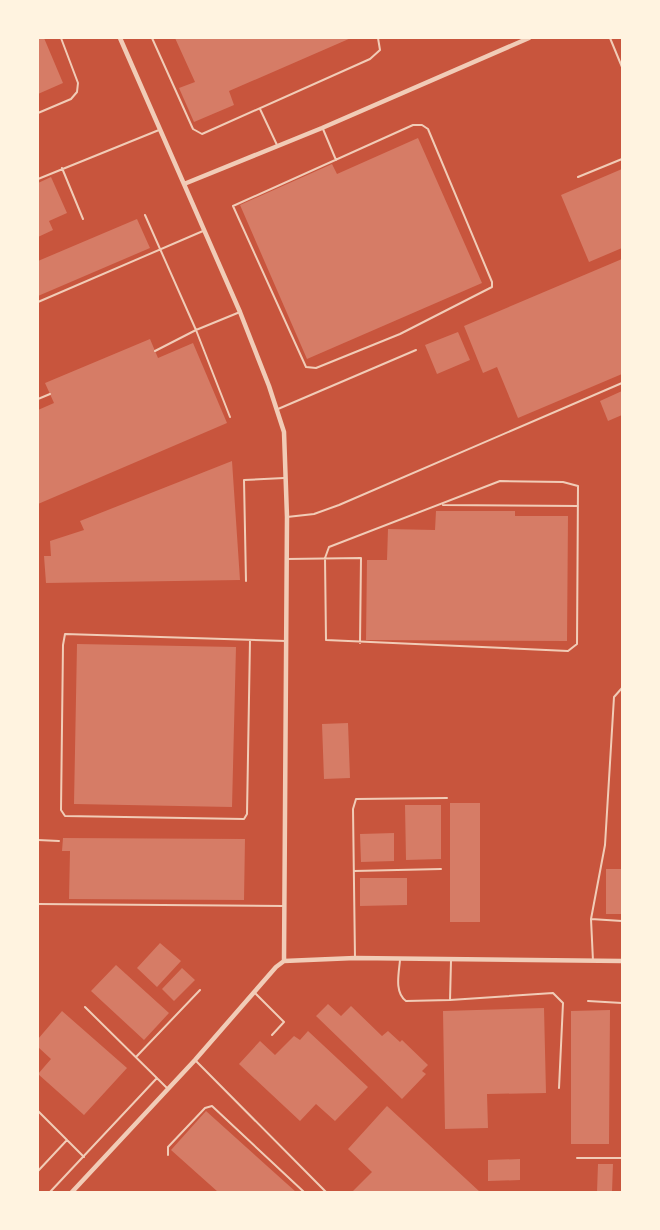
<svg xmlns="http://www.w3.org/2000/svg" width="660" height="1230" viewBox="0 0 660 1230" font-family="Overpass,sans-serif">
<style>
.building{fill:#d67c66}
.lines{fill:none;stroke-linecap:round;stroke-linejoin:round}
.service{stroke:#f1ccb7;stroke-width:2}
.minor{stroke:#f1ccb7;stroke-width:4.5}
</style>
<rect width="100%" height="100%" fill="#c8553d"/>
<path class="building" d="M38,38H44L63,83L38,94Z
M175,38H351L229,91L234,105L194,122L179,88L195,82Z
M418,138L482,283L307,359L240,205L332,164L337,174Z
M622,169V248L589,262L561,195Z
M51,177L67,213L49,221L53,230L38,237V183Z
M137,219L150,248L38,296V261Z
M622,259V374L518,418L497,367L483,373L464,326Z
M458,332L470,360L437,374L425,345Z
M150,339L158,358L193,343L227,423L38,504V410L54,403L45,383Z
M622,391V415L608,421L600,401Z
M232,461L240,580L46,583L44,556H51L50,541L84,530L80,521Z
M436,511H515V516H568L567,641L366,640L367,560H387L388,529L435,530Z
M77,644L236,647L232,807L74,804Z
M348,723L350,778L324,779L322,724Z
M450,803H480V922H450Z
M405,805H441V859L406,860Z
M394,833V861L361,862L360,834Z
M63,838L245,839L244,900L69,899L70,851H62Z
M606,869H622V914H606Z
M360,878H407V905L360,906Z
M160,943L181,961L157,987L137,968Z
M116,965L169,1013L144,1040L91,991Z
M182,968L195,980L174,1001L162,989Z
M328,1004L341,1016L351,1006L382,1036L388,1031L400,1042L402,1040L428,1065L422,1071L426,1074L402,1099L316,1016Z
M544,1008L546,1093L487,1094L488,1128L445,1129L443,1011Z
M610,1010L609,1144H571V1011Z
M62,1011L127,1068L84,1115L38,1074L51,1059L38,1047V1039Z
M308,1031L368,1087L335,1121L316,1104L300,1121L239,1064L260,1041L275,1055L294,1036L300,1040Z
M387,1106L480,1192H352L372,1172L348,1149Z
M206,1111L296,1192H218L171,1150Z
M520,1159V1180L488,1181V1160Z
M598,1164H613L612,1192H597Z"/>
<g class="lines">
<path class="service" d="M152,38L193,129L202,134L370,59L380,50L378,38
M610,38L622,67
M260,109L277,145
M38,113L71,99L77,92L78,83L61,38
M413,125H422L428,129L492,282V287L400,334L316,368L306,367L233,206Z
M323,129L336,160
M62,168L83,219
M578,177L622,159
M38,179L159,130
M145,215L196,330L230,417
M38,302L203,231
M155,351L196,330L240,312
M38,399L50,394
M278,409L416,350
M500,481L563,482L578,486L577,644L568,651L326,640L325,558L329,547Z
M443,505L578,506
M287,517L314,514L339,505L622,383
M287,559L361,558L360,643
M246,581L244,480L284,478
M250,640L247,814L244,819L65,816L61,810L63,645L65,634L286,641
M38,840L59,841
M354,871L441,869
M38,904L283,906
M591,919L605,845L614,697L622,688
M355,958L353,809L356,799L447,798
M400,960C399,973 394,992 406,1001L450,1000
M451,961L450,1000L553,993L563,1003L559,1088
M593,961L591,919L622,921
M254,992L284,1022L272,1035
M588,1001L622,1003
M85,1007L168,1089
M136,1057L200,990
M195,1060L326,1192
M38,1111L84,1157
M168,1155V1147L205,1108L212,1106L304,1192
M577,1158H622
M38,1171L67,1140
M50,1192L157,1078"/>
<path class="minor" d="M120,38L240,312L269,386L284,432L287,517L284,961
M184,184L322,128L529,38
M72,1192L195,1060L276,967L284,961L355,958L622,961"/>
</g>
<rect width="660" height="1230" fill="none" stroke="#fff3e0" stroke-width="78"/>
</svg>
